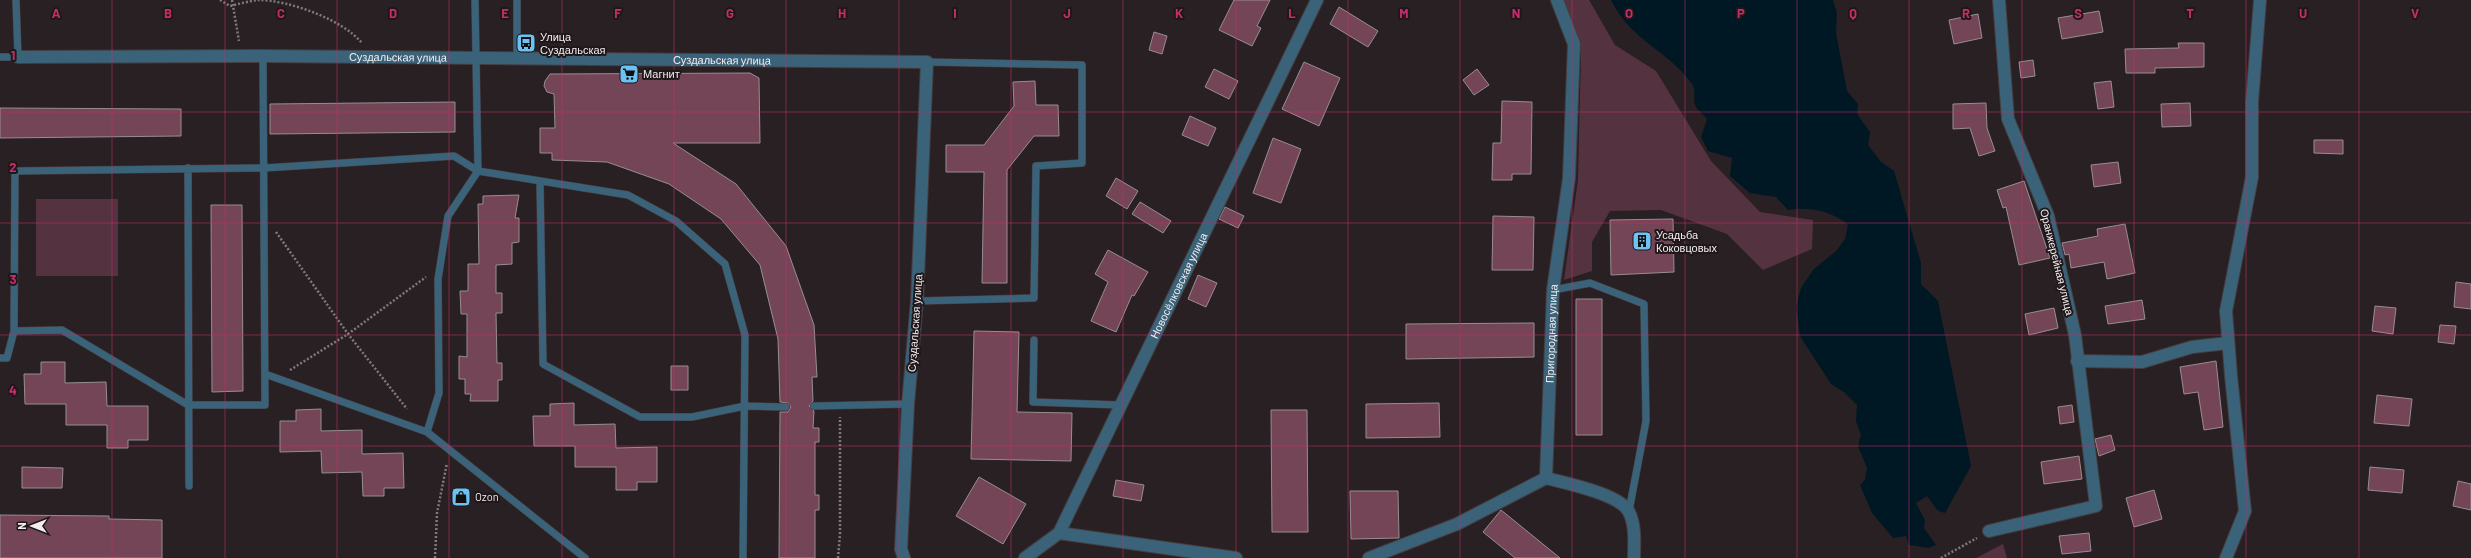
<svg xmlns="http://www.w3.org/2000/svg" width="2471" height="558" viewBox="0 0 2471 558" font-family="Barlow,sans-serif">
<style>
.green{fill:#55323f}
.water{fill:#001724}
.building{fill:#744556;stroke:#998d91}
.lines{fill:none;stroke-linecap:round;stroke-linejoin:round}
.lane-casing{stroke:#453d40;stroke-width:8}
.street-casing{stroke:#453d40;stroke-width:14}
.path{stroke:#817a7c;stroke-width:2.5;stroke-dasharray:2 2;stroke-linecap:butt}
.lane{stroke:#3a6279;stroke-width:7}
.street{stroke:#3a6279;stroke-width:12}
.grid{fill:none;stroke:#c72d6a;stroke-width:1;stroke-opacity:0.55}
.labels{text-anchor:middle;stroke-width:4;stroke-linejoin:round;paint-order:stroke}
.poi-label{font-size:11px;fill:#f3edef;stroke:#1f1719;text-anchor:start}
.street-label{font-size:11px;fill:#f3edef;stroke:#1f1719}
.grid-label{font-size:13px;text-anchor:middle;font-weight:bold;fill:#c72d6a;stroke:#1f1719;stroke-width:4;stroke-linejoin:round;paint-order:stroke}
</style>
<rect width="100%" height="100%" fill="#292023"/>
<path class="green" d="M1561,0H1589L1615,45L1656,71L1711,161L1760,212L1813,220L1812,249L1763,270L1727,234L1661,210L1610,211L1592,242V271L1564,280L1578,180L1581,54Z
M36,199H118V276H36Z
M2003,544L2007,558H1976Z"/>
<path class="water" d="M1611,0H1833L1837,13L1836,33L1847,91L1858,104L1857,114L1870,132L1868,145L1881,162L1894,171L1921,263V284L1938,301L1971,466L1945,513L1938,511L1927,496L1916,503L1925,520L1924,528L1936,545L1929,548L1909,545L1906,536L1893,538L1872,513L1860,485L1865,480L1867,468L1858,446L1861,435L1856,421L1857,405L1844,392L1831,384L1800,336L1796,306L1801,288L1813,270L1837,250L1845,239L1848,225C1834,211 1806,206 1788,210L1776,197L1750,193L1730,176L1732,158L1708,151L1701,137L1707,119C1704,115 1697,110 1695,105C1693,98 1696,89 1692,84C1668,50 1631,41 1611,0Z"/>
<path class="building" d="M1234,0H1270L1257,26L1261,28L1252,46L1219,30Z
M1339,7L1378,31L1368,47L1330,24Z
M2099,11L2103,32L2062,39L2058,18Z
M1978,14L1982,38L1954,44L1949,20Z
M1154,32L1167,36L1162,54L1149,50Z
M2178,43H2204V67L2155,68V73H2126L2125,49L2179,48Z
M2033,60L2035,76L2021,78L2019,62Z
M1304,62L1340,78L1319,126L1282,109Z
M1214,69L1238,81L1229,99L1205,87Z
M1477,69L1489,85L1474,95L1463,80Z
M750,73L759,78L760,143H673L736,184L786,246L814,325L817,377H812L813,401L809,406L814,411L813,428H819V442H815V495H819V510H815V558H779L780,412H788L791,407L788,403L780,402L778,339L760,265L721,219L669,184L607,162L552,160V153H540V128H555L554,94L547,92L544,86L545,81L550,74Z
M1035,81L1036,105H1058L1059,136H1034L1007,170V283H982L984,172H946V145H984L1014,106L1013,82Z
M2111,81L2114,107L2098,109L2094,83Z
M1502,101L1532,102L1531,174H1512V180H1492L1493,143H1501Z
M455,102V132L270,134V104Z
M1986,103L1987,128L1995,151L1979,156L1970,128L1953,129V104Z
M2190,103L2191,126L2162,127L2161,104Z
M0,108L181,109V136L0,138Z
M1190,116L1216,128L1208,146L1182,135Z
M1273,138L1301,149L1281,203L1253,193Z
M2314,140H2343V154L2314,153Z
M2118,162L2121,183L2094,187L2091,165Z
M1116,178L1138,191L1127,209L1106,196Z
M2024,181L2050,258L2019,265L2006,207L2003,208L1997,190Z
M519,195L515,218H519V242L512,243V264L496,265V293H502V313H496L497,363H502V380H498V401H470L471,394H465V379H459V356L467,357V314H461L460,291H468V264H479L478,204H483V196Z
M1140,202L1171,221L1163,233L1132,214Z
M211,205H242L243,391L212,392Z
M1225,207L1244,216L1238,228L1219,219Z
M1493,216L1534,217L1533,270H1492Z
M1673,219L1674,272L1611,275L1610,220Z
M2125,224L2135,273L2107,279L2104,262L2071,268L2069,254L2065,255L2062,243L2098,236L2097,229Z
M1108,250L1148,272L1134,296L1132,295L1116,332L1091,321L1108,282L1095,274Z
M1198,275L1217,283L1206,307L1188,299Z
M2456,282L2471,284V309L2454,307Z
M1576,299H1602V435H1576Z
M2142,300L2145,319L2108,324L2105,306Z
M2375,306L2396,308L2393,334L2372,331Z
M2054,308L2058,328L2029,335L2025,314Z
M1534,323V357L1406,359V324Z
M2440,325L2456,326L2454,344L2438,342Z
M974,331L1019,332L1017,412L1072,413L1071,461L971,459Z
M2216,361L2223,427L2204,430L2198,392L2184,394L2180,367Z
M41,362H65V383L106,382L107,406H148V440H128V448H107V425H66V404H25L24,374H41Z
M671,366H688V390H671Z
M2377,395L2412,399L2409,426L2374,423Z
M574,403V425L615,424L616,448L657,447V482H637V490H616V467H575V446H534L533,416H550V404Z
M1439,403L1440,437L1366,438V404Z
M2072,405L2074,422L2060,424L2058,407Z
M321,409V431L362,430V454L403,453L404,488H384V496H363L362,472L322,473L321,451L280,452V421H296V410Z
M1271,410H1307L1308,532H1272Z
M2111,435L2115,450L2099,456L2095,439Z
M2079,456L2082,479L2044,484L2041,462Z
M22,467L63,468L62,488H22Z
M2370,467L2404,470L2402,493L2368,490Z
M979,477L1026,504L1003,544L956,516Z
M1116,480L1144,485L1141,501L1113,496Z
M2458,481L2471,484V510L2453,506Z
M2154,490L2162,519L2134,527L2126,498Z
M1350,491H1398L1399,538L1351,539Z
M1501,510L1560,558H1515L1483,532Z
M0,515L109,516V519L162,520V558H0Z
M2089,533L2091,551L2062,554L2059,536Z"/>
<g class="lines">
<defs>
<path id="lane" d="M517,0V57
M0,57H18L16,0
M188,168L189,486
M540,182L543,364L640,417H692L745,406L786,407
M1553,290L1590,283L1644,304L1646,421L1629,511
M917,301L1034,298L1036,166L1082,163V65L927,62
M14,331L62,330L188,405H265L263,56
M1034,340L1033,402L1120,405
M0,358H7L14,331L15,171L264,168L454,156L478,171L628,195L676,221L725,264L745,335L743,558
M265,374L427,432L585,558
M814,406L908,404
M427,432L439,393L438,279L448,216L478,171L475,0"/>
<g id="street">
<path id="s1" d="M18,57L263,56L927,62L917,301L908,404L901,549L904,558"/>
<path d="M2077,361L2142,362L2192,347L2228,343"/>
<path d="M1546,478C1565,483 1620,494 1629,512C1636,526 1634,544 1634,558"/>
<path d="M1989,531L2096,506L2075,335L2048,216L2008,119L1999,0"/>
<path d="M1059,533L1236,558"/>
<path id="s2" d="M1025,558L1059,533L1317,0"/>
<path id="s3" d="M1369,558L1457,524L1546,478L1553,290L1569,178L1574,44L1557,0"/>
<path d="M2226,558L2245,511L2231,376L2226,311L2252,177V102L2260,0"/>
</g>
</defs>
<use href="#lane" class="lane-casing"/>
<use href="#street" class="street-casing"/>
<path class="path" d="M220,0L230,6C239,4 249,1 258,0C288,0 342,19 362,43
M232,0L239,41
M276,232L348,334L407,409
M290,370L348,334L426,277
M435,558L437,513L447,463
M838,558L840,534V417
M1941,558L1977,538"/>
<use href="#lane" class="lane"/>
<use href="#street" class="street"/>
</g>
<path class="grid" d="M112,0V558M225,0V558M337,0V558M449,0V558M562,0V558M674,0V558M786,0V558M899,0V558M1011,0V558M1123,0V558M1236,0V558M1348,0V558M1460,0V558M1572,0V558M1685,0V558M1797,0V558M1909,0V558M2022,0V558M2134,0V558M2246,0V558M2359,0V558M0,112H2471M0,223H2471M0,335H2471M0,446H2471"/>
<defs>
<symbol id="bus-square" viewBox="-11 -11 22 22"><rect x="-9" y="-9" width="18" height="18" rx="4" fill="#6cc2f3" stroke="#1f1719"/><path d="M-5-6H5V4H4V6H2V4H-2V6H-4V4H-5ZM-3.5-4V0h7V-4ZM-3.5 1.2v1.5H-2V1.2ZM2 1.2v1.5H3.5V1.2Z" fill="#111"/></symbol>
<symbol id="supermarket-square" viewBox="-11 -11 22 22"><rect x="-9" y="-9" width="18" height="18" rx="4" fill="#6cc2f3" stroke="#1f1719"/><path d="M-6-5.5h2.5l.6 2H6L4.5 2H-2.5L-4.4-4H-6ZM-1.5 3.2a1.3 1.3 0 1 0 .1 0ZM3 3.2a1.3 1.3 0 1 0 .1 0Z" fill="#111"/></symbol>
<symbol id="building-square" viewBox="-11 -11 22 22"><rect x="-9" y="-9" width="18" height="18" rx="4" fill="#6cc2f3" stroke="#1f1719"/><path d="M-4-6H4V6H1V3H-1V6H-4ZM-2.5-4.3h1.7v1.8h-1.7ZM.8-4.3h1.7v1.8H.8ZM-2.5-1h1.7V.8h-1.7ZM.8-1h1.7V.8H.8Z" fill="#111"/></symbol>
<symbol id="shop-square" viewBox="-11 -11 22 22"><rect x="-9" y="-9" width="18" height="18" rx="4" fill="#6cc2f3" stroke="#1f1719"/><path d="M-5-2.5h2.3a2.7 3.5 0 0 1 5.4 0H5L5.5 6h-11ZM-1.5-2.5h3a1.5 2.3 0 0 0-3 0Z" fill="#111"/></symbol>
</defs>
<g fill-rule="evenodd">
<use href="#bus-square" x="515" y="32" width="22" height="22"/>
<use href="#supermarket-square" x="618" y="63" width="22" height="22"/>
<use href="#building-square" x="1631" y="230" width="22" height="22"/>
<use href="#shop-square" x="450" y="486" width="22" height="22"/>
</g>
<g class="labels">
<g class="poi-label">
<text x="540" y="41">Улица<tspan x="540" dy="13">Суздальская</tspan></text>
<text x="643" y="78">Магнит</text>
<text x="1656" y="239">Усадьба<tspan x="1656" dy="13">Коковцовых</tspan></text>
<text x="475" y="501">Ozon</text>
</g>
<g class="street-label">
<text dy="4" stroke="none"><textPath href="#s1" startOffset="380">Суздальская улица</textPath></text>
<text dy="4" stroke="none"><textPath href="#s1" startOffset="704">Суздальская улица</textPath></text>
<text transform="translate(2057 262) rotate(76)" y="4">Оранжерейная улица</text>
<text dy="4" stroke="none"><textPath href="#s2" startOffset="317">Новосёлковская улица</textPath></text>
<text transform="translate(915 323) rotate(-86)" y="4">Суздальская улица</text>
<text dy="4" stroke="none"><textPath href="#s3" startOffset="339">Пригородная улица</textPath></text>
</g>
</g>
<g class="grid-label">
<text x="56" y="18">A</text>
<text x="168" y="18">B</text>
<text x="281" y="18">C</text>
<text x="393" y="18">D</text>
<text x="505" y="18">E</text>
<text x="618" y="18">F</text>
<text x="730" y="18">G</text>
<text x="842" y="18">H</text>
<text x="955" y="18">I</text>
<text x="1067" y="18">J</text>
<text x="1179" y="18">K</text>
<text x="1292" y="18">L</text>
<text x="1404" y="18">M</text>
<text x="1516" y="18">N</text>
<text x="1629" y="18">O</text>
<text x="1741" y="18">P</text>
<text x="1853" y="18">Q</text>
<text x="1966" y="18">R</text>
<text x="2078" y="18">S</text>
<text x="2190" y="18">T</text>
<text x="2303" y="18">U</text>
<text x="2415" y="18">V</text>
<text x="13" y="60">1</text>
<text x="13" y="172">2</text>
<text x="13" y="284">3</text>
<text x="13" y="395">4</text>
</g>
<g transform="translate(32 526) rotate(270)" stroke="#1f1719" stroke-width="3" paint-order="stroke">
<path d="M0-3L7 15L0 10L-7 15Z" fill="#f3edef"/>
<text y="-6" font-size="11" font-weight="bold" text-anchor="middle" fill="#f3edef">N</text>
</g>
</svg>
